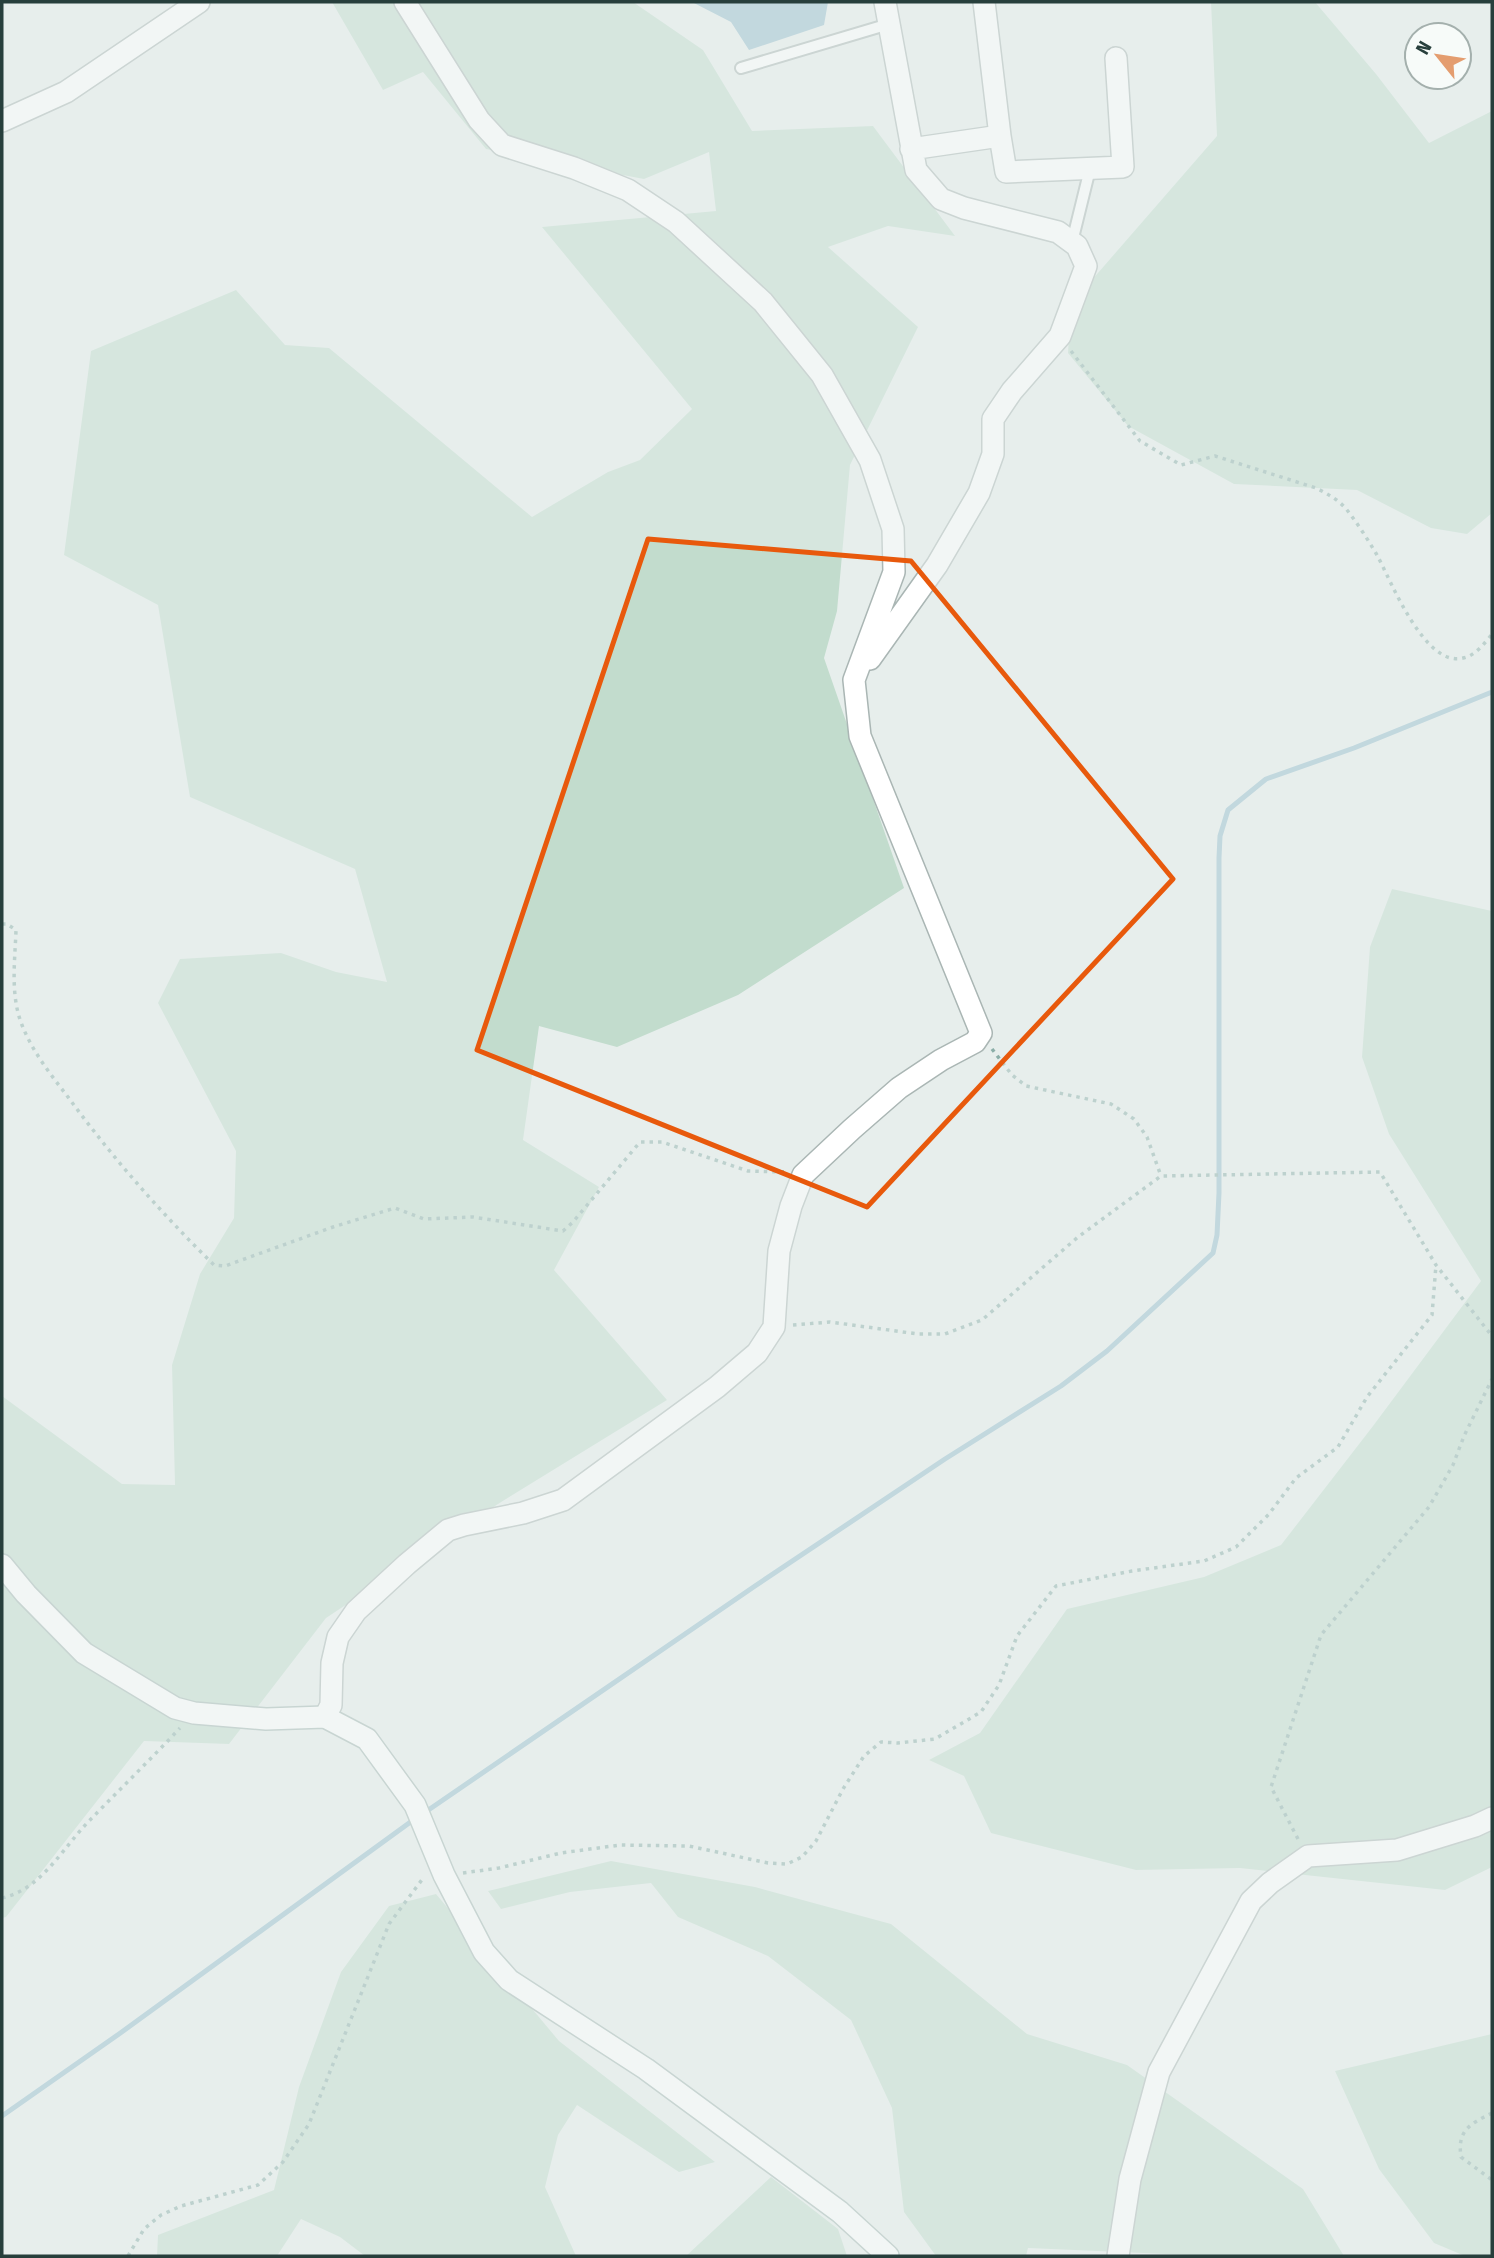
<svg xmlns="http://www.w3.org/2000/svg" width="1494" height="2258" viewBox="0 0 1494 2258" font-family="'Fira Sans Condensed',sans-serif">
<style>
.green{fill:#c2dccd}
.water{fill:#95bccc}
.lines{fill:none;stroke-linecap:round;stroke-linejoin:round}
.stream{stroke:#95bccc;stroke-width:5}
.lane-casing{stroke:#aab6b4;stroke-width:14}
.street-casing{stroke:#aab6b4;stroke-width:24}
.secondary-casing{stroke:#a3b6b2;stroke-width:24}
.path{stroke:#8baea8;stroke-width:3.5;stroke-dasharray:3.5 5;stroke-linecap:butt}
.lane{stroke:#fff;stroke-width:10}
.street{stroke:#fff;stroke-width:21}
.secondary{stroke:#fff;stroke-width:21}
.marked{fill:none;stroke:#e8590c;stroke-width:5;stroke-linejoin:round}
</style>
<rect width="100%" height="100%" fill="#e7eeec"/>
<path class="green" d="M332,2H633L703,50L752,131L873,126L955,236L888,226L828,247L918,327L850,465L837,611L824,658L904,888L738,995L617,1047L539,1026L523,1140L599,1187L554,1270L667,1400L498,1504L326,1618L229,1744L144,1741L6,1917L2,1918V1396L122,1484L175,1485L172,1365L200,1274L234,1218L236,1151L158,1003L180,959L281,953L336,972L387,982L355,869L190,797L158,605L64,555L91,351L236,290L285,345L329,348L532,517L608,472L640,460L692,409L542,227L716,211L709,152L644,179L486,149L423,72L383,90Z
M1211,2H1315L1376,74L1429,143L1492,111V513L1467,534L1431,528L1357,490L1234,484L1128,426L1068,353L1071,304L1217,136Z
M1392,889L1492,911V1867L1445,1890L1240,1868L1136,1870L991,1833L964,1776L929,1760L980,1733L1067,1609L1204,1577L1281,1545L1373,1426L1481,1281L1389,1134L1362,1057L1370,947Z
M611,1861L755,1887L891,1924L1027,2034L1127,2065L1303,2189L1344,2256H1212L1028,2248L1026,2256H936L904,2212L892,2108L851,2020L768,1956L678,1917L651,1883L570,1892L501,1909L488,1891Z
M436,1894L559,2041L715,2162L679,2172L577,2105L558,2135L545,2187L576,2256H365L340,2237L301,2219L277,2256H157L158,2235L274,2190L299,2087L341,1972L389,1906Z
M1492,2034V2256H1465L1434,2243L1379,2169L1335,2071Z
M771,2177L838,2229L847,2256H686Z"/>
<path class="water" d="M692,2H828L824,25L749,50L731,22Z"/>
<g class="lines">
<path class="stream" d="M424,1813L755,1586L945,1459L1061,1386L1107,1351L1213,1253L1217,1235L1219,1193V858L1220,836L1228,810L1266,779L1354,748L1492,692
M2,2116L119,2034L416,1818"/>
<defs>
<path id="lane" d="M741,68L889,24
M1072,242L1090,169"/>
<path id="street" d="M2,121L66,92L199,2
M1000,136L1006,172L1123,167L1116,58
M911,149L1000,136L984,2
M870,659L937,565L979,493L993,454V419L1012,391L1060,336L1086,266L1077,246L1058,232L964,208L941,199L916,170L885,2
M325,1717L331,1705L332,1663L338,1637L356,1611L407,1564L448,1530L464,1525L523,1513L563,1500L717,1387L757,1353L774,1327L779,1251L791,1206L803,1175L852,1129L899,1088L941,1060L975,1042L981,1033L860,736L854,680L894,572L893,529L870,460L822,375L763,302L676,222L628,190L574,168L502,145L479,120L405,2
M1118,2256L1130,2179L1159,2072L1251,1901L1270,1883L1308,1856L1397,1850L1475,1826L1492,1818"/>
<path id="secondary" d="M2,1565L26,1594L84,1653L175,1708L194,1713L266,1719L325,1717L367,1739L415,1805L444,1875L484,1952L509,1980L646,2069L840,2212L888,2256"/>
</defs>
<use href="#lane" class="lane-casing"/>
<use href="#street" class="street-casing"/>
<use href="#secondary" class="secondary-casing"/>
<path class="path" d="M1071,351L1140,441L1181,465L1215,456L1316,488C1328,494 1339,500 1347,510C1358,524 1368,540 1377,555C1391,581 1425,668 1463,658C1475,656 1485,643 1492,634
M2,924H7L16,930C15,961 10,995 22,1025C32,1051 51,1075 68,1097C112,1157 161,1213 214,1265L225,1266L333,1227L395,1208L424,1219L473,1217L563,1231L573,1222L640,1142H662L748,1171L784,1172
M992,1049L1012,1075L1026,1086L1111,1104L1134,1119L1147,1137L1161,1176
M793,1325L830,1322L918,1334H945L982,1320L1078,1237L1161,1176L1380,1172L1436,1265L1492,1336
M1298,1839L1271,1787L1321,1635L1429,1507L1453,1465L1464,1436L1492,1379
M463,1873L499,1868L561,1853L620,1845L689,1846L768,1863L787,1864L802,1857L816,1841L843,1789L864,1756L881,1742L898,1743L935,1739L981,1712L999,1685L1017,1636L1056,1586L1132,1571L1204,1561L1236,1547L1269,1514L1296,1478L1338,1447L1367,1397L1432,1315L1436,1265
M2,1898C43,1889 64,1845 93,1817C122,1787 152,1758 180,1728
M1492,2113C1470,2124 1457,2130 1461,2157L1492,2180
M128,2256L144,2229L161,2215L181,2206L258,2185L283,2162L309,2124L389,1924L424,1877"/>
<use href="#lane" class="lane"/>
<use href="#street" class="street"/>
<use href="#secondary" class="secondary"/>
</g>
<path d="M0 0H1494V2258H0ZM648,539L911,561L1173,879L867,1207L477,1050Z" fill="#e7eeec" fill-opacity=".55" fill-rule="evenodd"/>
<path class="marked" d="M648,539L911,561L1173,879L867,1207L477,1050Z"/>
<rect width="1494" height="2258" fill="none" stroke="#273f3c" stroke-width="7"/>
<g transform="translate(1438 56) rotate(300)"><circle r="33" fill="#f7fbf9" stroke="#a4b0ad" stroke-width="2"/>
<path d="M0-5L12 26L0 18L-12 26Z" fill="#e49d6f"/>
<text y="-10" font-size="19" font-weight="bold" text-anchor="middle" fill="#273f3c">N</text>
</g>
</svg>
